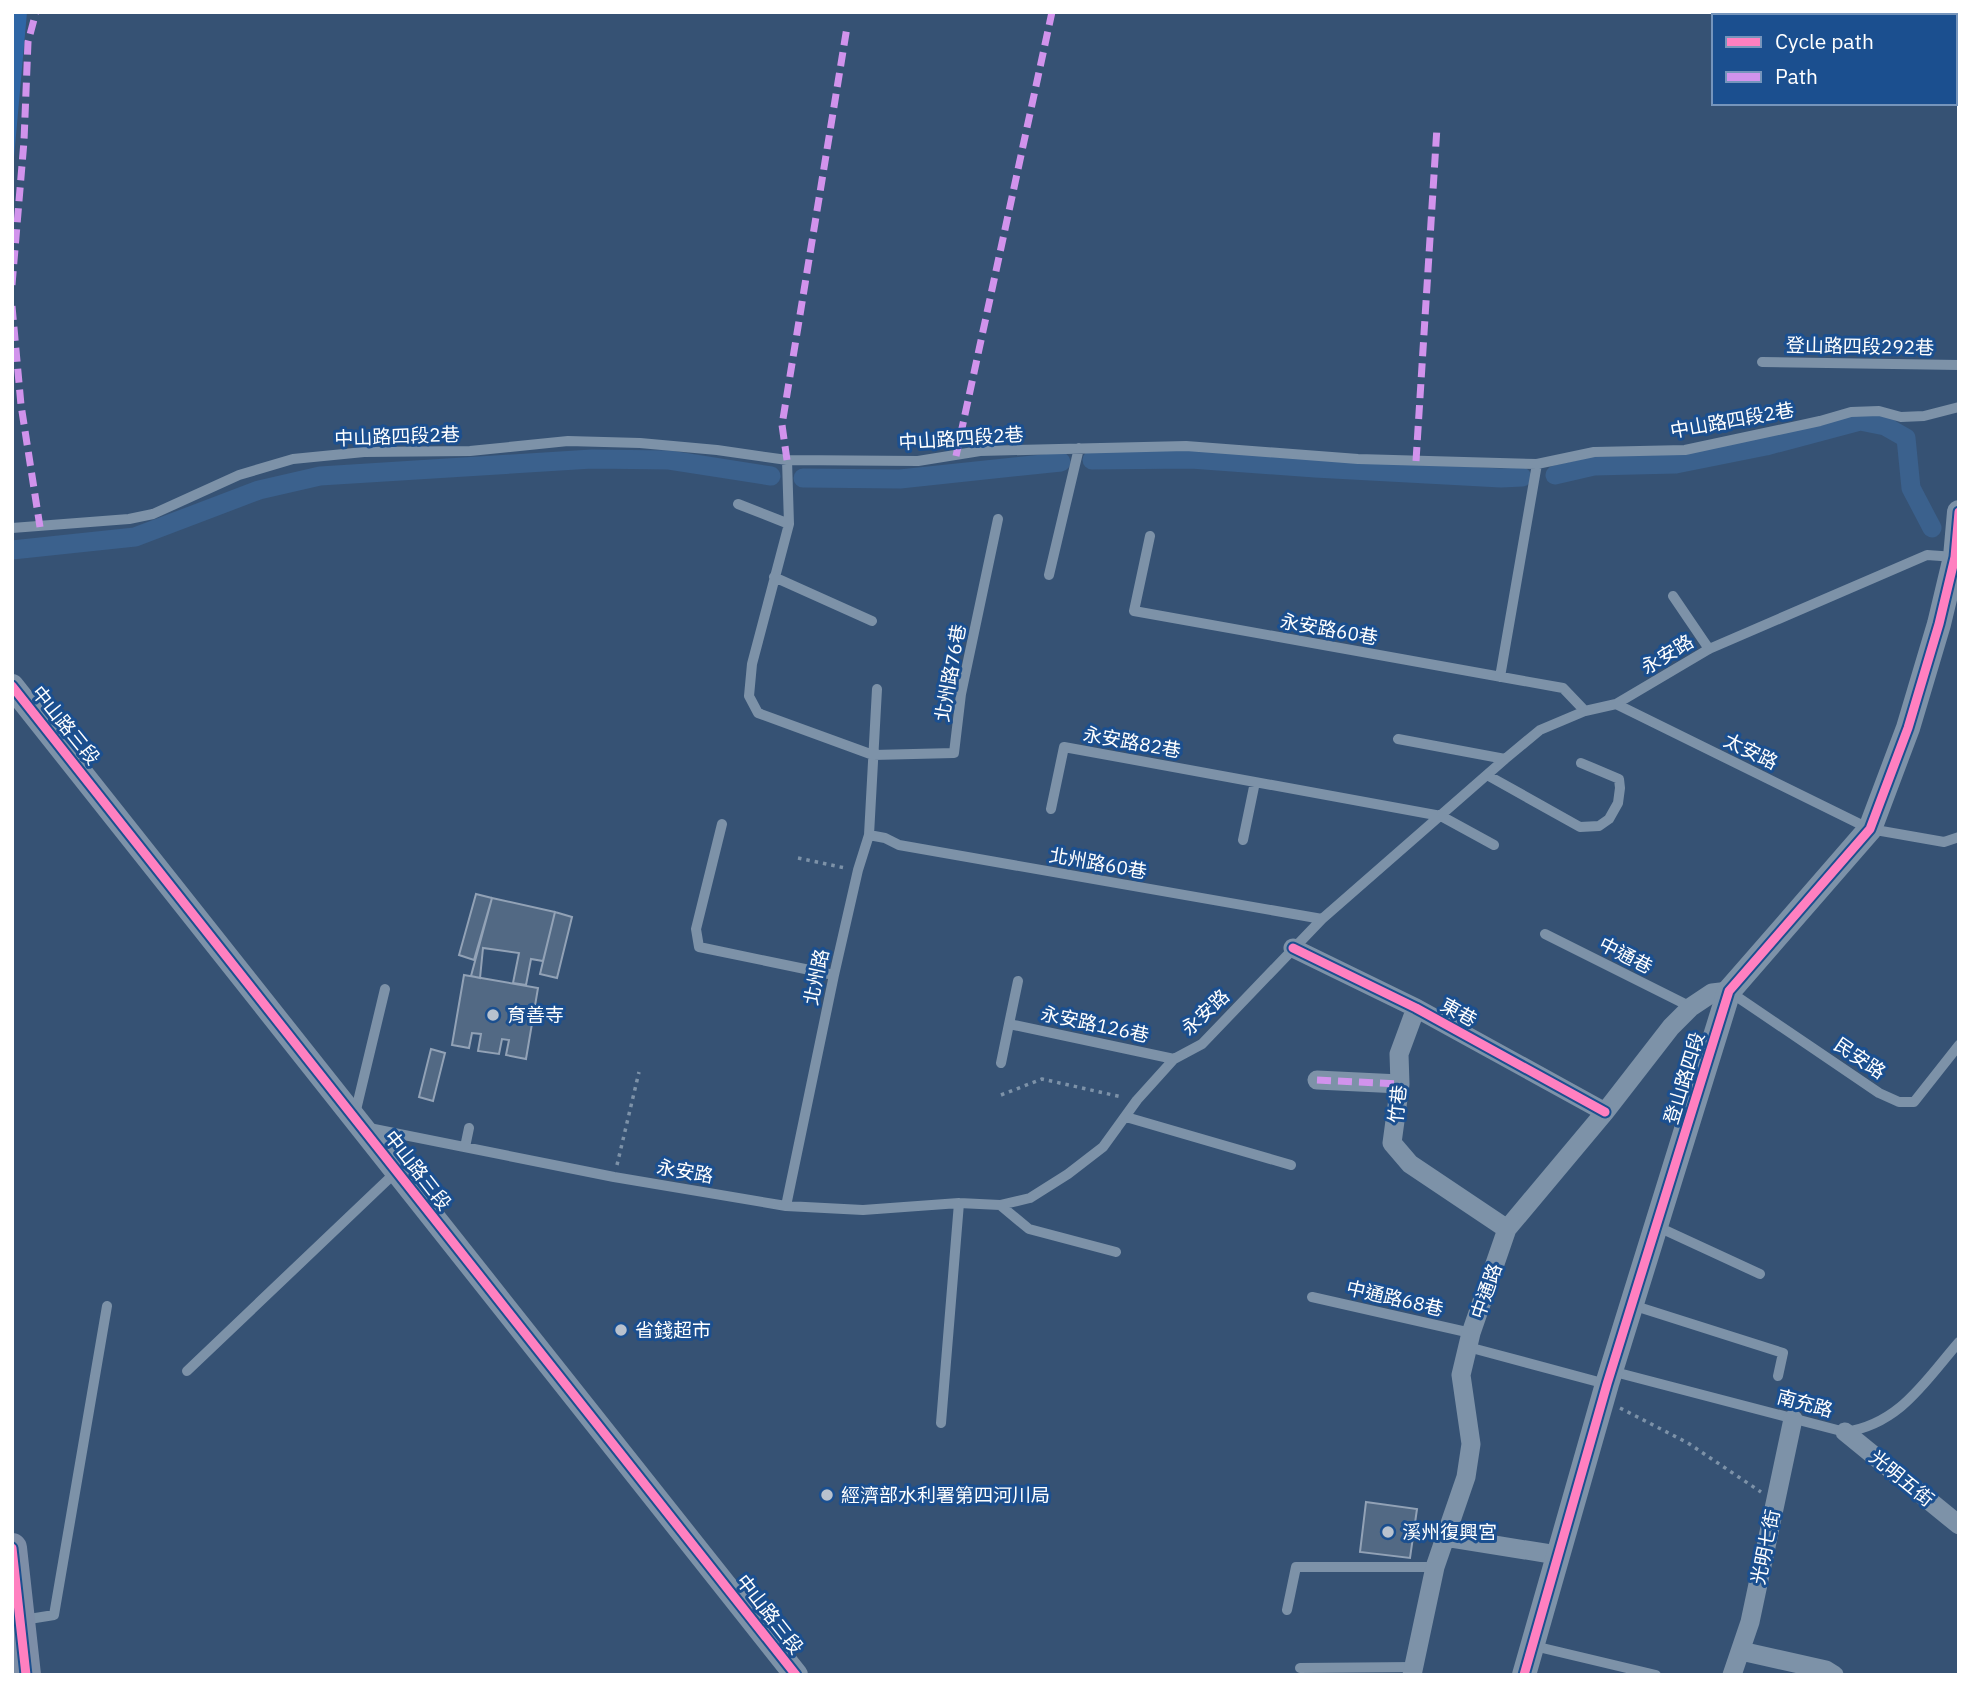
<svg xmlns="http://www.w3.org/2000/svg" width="1971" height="1687" viewBox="0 0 1971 1687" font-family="'IBM Plex Sans','Noto Sans TC',sans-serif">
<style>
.green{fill:#2f66a5}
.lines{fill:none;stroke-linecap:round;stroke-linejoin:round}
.canal{stroke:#3b618d;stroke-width:19}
.building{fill:#526984;stroke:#92a2b6;stroke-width:2}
.path{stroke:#7d92a8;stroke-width:3.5;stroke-dasharray:3.5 5;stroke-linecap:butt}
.service{stroke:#7d92a8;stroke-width:10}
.minor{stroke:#7d92a8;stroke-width:19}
.tertiary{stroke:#7d92a8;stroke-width:24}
.primary{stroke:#7d8ea7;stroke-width:30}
.quiet{stroke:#d193ec;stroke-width:7;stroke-dasharray:14 7;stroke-linecap:butt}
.cycleway-casing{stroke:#1b4f8f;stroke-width:13}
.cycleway{stroke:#ff80c0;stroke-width:9}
.poi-dot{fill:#b9c2ce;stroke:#1b4f8f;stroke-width:2.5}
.labels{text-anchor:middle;stroke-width:6;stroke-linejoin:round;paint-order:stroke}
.street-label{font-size:19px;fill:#fff;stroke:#1b4f8f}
.poi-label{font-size:19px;fill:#fff;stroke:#1b4f8f;text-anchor:start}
</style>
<rect width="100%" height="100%" fill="#365274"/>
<path class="green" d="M12,12H27L12,180Z"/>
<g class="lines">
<path class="canal" d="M1092,460L1191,459L1315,468L1501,478L1522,477
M1555,475L1594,466L1676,464L1766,446L1860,421L1885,426L1906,438L1911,488L1932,528
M803,478L900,479L1061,462
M12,550L135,537L259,490L320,476L592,459L669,460L771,476"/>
</g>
<path class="building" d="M476,894L492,898L474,960L459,955Z
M492,898L555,912L543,961L531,959L526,985L513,983L519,953L483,948L480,978L471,976Z
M555,912L572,917L557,978L540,974Z
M464,975L538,988L526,1059L506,1055L509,1040L502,1039L499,1054L478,1051L481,1034L472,1033L469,1048L452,1045Z
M431,1049L445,1053L433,1101L419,1097Z
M1366,1502L1417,1509L1410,1558L1360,1552Z"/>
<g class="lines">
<path class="path" d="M798,858L845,868
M1001,1095L1042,1079L1122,1097
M617,1165L639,1072
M1620,1408L1688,1443L1761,1492
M1413,1534L1429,1536"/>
<path class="service" d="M1762,362L1959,365
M787,460L789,524L752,664L749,696L758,713L873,755L954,753L961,694L998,519
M738,504L789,524
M12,528L129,519L153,514L239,475L293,459L364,452L470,451L568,441L640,443L717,450L787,460L918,461L980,451L1186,446L1358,459L1537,464L1594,452L1685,450L1820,421L1851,412L1879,411L1901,417L1924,416L1959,407
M1150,536L1134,611L1563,688L1585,711
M1049,575L1079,448
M774,577L872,621
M1673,596L1709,649
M1500,677L1537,464
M1616,704L1870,829L1944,842L1959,837
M1398,739L1505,759
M1487,775L1580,827L1599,826L1609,819L1618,803L1620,788L1619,779L1581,763
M1051,809L1064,747L1441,816L1494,845
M722,824L696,929L699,947L834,975
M869,835L885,838L899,845L1322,919
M1243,840L1255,782
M1545,934L1691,1007
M1018,981L1009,1024L1174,1059
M1730,992L1879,1093L1899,1102H1914L1959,1045
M1001,1063L1009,1024
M355,1114L385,989
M1126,1117L1291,1165
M369,1128L614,1177L786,1206L863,1210L959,1203L1000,1205L1030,1198L1068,1174L1103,1147L1137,1100L1174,1059L1202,1044L1322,919L1505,759L1540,730L1585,711L1616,704L1709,649L1927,555L1955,557
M465,1147L469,1128
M1000,1205L1029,1229L1116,1252
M786,1206L834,975L858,870L869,835L877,689
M1656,1226L1760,1274
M1312,1297L1471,1333
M1632,1305L1783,1353L1778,1376
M1468,1347L1606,1384
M187,1371L397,1171
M1611,1371L1845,1432C1900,1424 1925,1381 1959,1342
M941,1423L959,1203
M1287,1610L1296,1567H1435
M23,1620L54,1615L107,1306
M1534,1646L1656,1675
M1300,1668L1414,1667"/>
<path class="minor" d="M1293,948L1416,1008L1605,1112
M1416,1008L1399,1054L1400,1084L1392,1143L1410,1164L1507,1229
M1317,1080L1400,1084
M1845,1432L1959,1525
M1445,1537L1557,1555
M1741,1651L1826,1670L1834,1675
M1412,1675L1435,1567L1466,1477L1471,1444L1461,1375L1471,1333L1507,1229L1605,1112L1671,1027L1691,1007L1712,993L1729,991
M1732,1675L1750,1622L1793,1419"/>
<path class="tertiary" d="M12,686L796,1675
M1524,1675L1607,1384L1729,991L1870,829L1908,728L1939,624L1955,557L1959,512"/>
<path class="primary" d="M12,1548L26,1675"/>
<path class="quiet" d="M12,285L24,141L28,42L36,12
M12,306L21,405L40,527
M956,456L1052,12
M787,460L782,425L847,27
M1416,461L1437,127
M1317,1080L1400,1084"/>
<defs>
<path id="cycleway" d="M12,686L796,1675
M1293,948L1416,1008L1605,1112
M12,1548L26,1675
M1524,1675L1607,1384L1729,991L1870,829L1908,728L1939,624L1955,557L1959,512"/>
</defs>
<use href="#cycleway" class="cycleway-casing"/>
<use href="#cycleway" class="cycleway"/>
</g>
<g class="poi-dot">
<circle cx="493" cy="1015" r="7"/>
<circle cx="621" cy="1330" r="7"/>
<circle cx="827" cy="1495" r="7"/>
<circle cx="1388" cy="1532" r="7"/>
</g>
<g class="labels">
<g class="street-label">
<text transform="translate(1860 346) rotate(1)" y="7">登山路四段292巷</text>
<text transform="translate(1732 420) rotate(-10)" y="7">中山路四段2巷</text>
<text transform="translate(397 436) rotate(-2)" y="7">中山路四段2巷</text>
<text transform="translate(961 438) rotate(-4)" y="7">中山路四段2巷</text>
<text transform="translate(1329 629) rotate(10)" y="7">永安路60巷</text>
<text transform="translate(1667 654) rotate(-31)" y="7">永安路</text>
<text transform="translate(950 673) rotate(-80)" y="7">北州路76巷</text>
<text transform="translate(66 725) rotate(51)" y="7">中山路三段</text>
<text transform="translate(1132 742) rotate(10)" y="7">永安路82巷</text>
<text transform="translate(1751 751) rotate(26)" y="7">太安路</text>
<text transform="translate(1098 863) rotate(10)" y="7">北州路60巷</text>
<text transform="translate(1626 955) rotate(27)" y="7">中通巷</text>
<text transform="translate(816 977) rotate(-78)" y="7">北州路</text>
<text transform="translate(1205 1012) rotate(-43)" y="7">永安路</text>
<text transform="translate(1459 1012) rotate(29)" y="7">東巷</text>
<text transform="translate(1095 1024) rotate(12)" y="7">永安路126巷</text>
<text transform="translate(1860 1058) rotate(34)" y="7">民安路</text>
<text transform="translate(1684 1078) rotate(-73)" y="7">登山路四段</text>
<text transform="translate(1397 1104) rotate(-84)" y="7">竹巷</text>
<text transform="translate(418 1170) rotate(52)" y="7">中山路三段</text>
<text transform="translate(685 1171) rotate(10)" y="7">永安路</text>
<text transform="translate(1486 1291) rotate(-71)" y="7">中通路</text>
<text transform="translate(1395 1298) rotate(13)" y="7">中通路68巷</text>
<text transform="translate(1805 1403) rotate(15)" y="7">南充路</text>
<text transform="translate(1902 1478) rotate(39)" y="7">光明五街</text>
<text transform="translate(1765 1547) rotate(-78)" y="7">光明七街</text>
<text transform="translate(770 1614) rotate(52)" y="7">中山路三段</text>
</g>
<g class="poi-label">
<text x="507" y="1022">育善寺</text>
<text x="635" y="1337">省錢超市</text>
<text x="841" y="1502">經濟部水利署第四河川局</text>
<text x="1402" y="1539">溪州復興宮</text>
</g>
</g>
<rect width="1971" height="1687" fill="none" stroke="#ffffff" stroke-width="28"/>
<rect x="1712" y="14" width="245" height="91" fill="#1b4f8f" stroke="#7695bc" stroke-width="2"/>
<rect x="1726" y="37" width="35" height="10" fill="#ff80c0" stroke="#7695bc" stroke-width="2"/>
<text x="1775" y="49" font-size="21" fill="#ffffff">Cycle path</text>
<rect x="1726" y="72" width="35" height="10" fill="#d193ec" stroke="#7695bc" stroke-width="2"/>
<text x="1775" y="84" font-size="21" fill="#ffffff">Path</text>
</svg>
